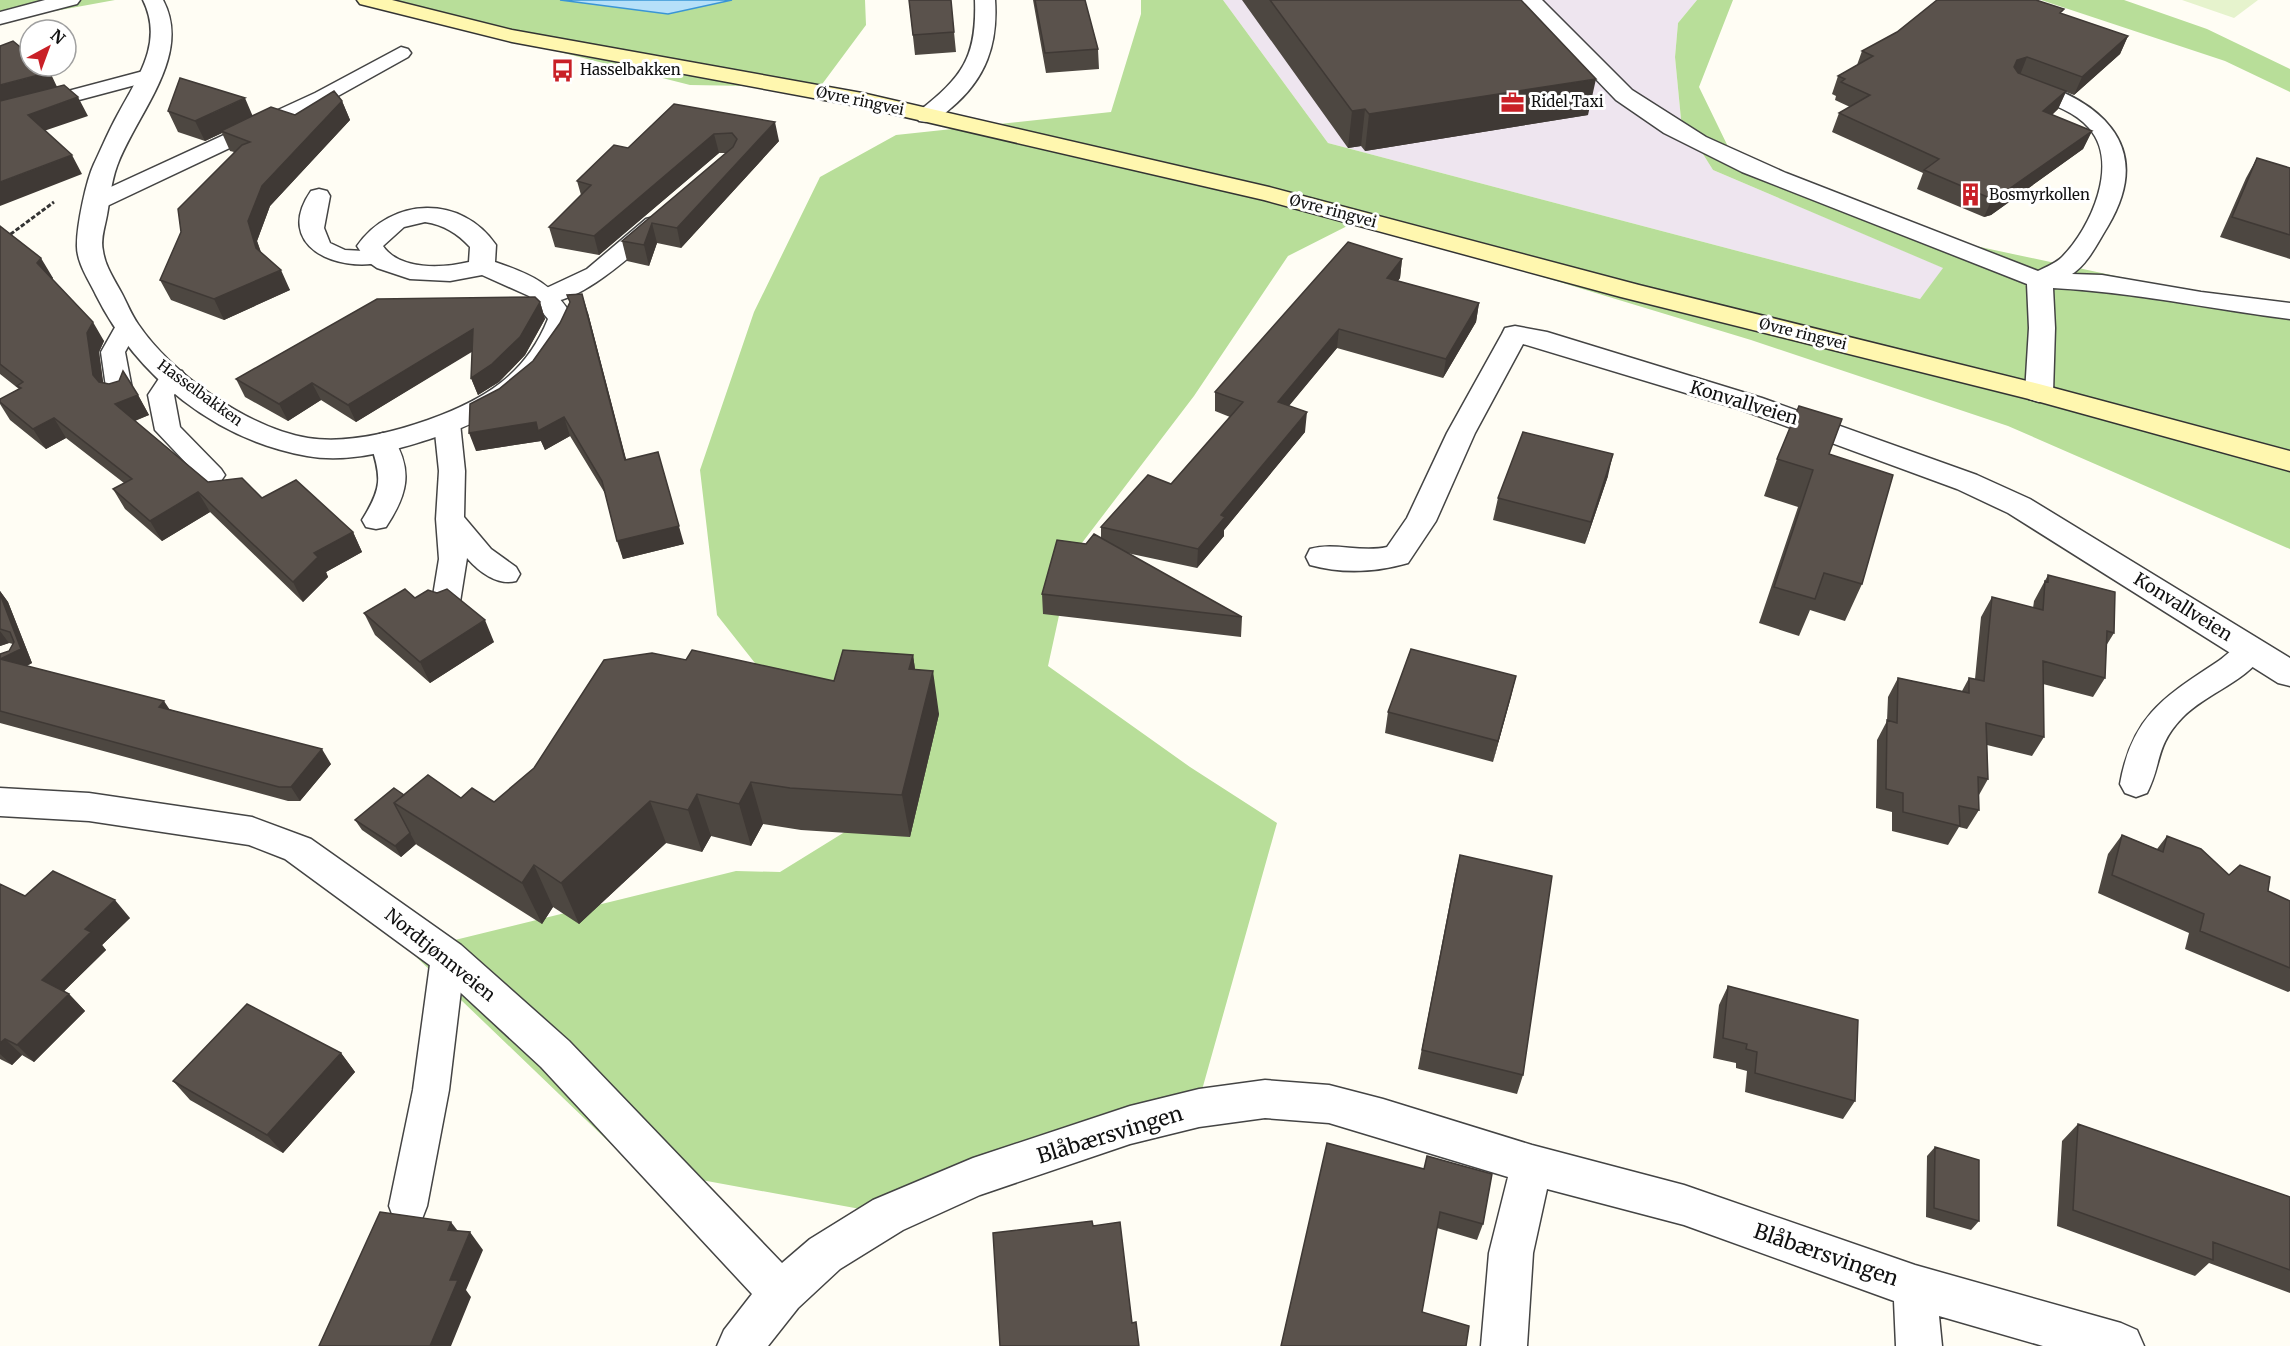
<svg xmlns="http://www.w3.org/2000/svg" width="2290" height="1346" viewBox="0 0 2290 1346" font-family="Merriweather,serif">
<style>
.industrial{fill:#eee5ef}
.forest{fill:#b8de99}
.pitch{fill:#e6f3cd}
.water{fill:#b6e0f9;stroke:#3995d5;stroke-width:1.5}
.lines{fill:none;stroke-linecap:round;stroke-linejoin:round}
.lane-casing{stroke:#444;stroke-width:3}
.street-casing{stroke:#444;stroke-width:3}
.secondary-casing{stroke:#333;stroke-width:3}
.path{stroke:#333;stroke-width:3;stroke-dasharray:4.5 2;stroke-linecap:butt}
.lane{fill:#fff;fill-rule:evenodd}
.street{fill:#fff;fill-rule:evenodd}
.secondary{fill:#fff7af;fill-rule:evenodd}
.wall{fill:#4d4741}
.shaded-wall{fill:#3f3935}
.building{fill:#5a524c;stroke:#3f3935;stroke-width:1.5}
.labels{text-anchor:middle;stroke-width:6;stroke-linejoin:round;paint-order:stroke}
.far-poi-label{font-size:15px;fill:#111;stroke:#fff;text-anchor:start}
.far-street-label{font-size:15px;fill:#111;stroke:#fff}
.street-label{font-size:18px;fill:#111;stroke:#fff}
.near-street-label{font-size:21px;fill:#111;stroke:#fff}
</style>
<rect width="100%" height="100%" fill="#fffdf4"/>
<path class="industrial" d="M1223,0H1697L1678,23L1675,57L1681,119L1713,170L1944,268L1920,299L1328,143Z"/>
<path class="forest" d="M0,0H115L0,21Z
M392,0H560L668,14L732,0H865L866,25L820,87L690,85L528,44Z
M1141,0H1223L1328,143L1920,299L1943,268L1713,170L1681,119L1675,57L1678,23L1697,0H1733L1699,87L1734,159L1902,226L1971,245L2250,305H2290V549L2008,426L1751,340L1520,270L1363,218L1288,256L1194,396L1072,556L1048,666L1190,767L1277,823L1200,1097L893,1215L636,1168L410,951L736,871L780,872L869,817L781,696L717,615L700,470L754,312L820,177L896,135L1111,112L1141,14Z
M2041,0H2124L2207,29L2290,69V92L2225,61Z"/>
<path class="pitch" d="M2182,0H2258L2234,18Z"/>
<path class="water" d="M560,0H732L668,14Z"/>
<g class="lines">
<defs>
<path id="lane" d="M401,47L408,49L411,53L408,57L329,101L105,207H89L86,202L89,197L315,93Z
M151,69L158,71L161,75L158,79L0,121V109Z
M319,189L327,191L330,196L324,228L330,243L345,250L383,252L387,257L383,262C337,273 273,246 311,191Z
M654,217L662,219L665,224L662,229C636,251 575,310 540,301L536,296L540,291L587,269L646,219Z
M127,320L136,322L139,327L125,352L133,394L129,400L120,402L111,400L107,394L101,352L118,322Z
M173,369L182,371L186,377L174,395L180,427L221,469L225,475L221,481L212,484L203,481L155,430L148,395L164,371Z
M447,415L456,417L460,423L465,471L464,517L491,549L516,567L520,574L516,581C498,586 479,572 467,558L460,602L456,609L446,612L436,609L432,602L439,559L436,519L439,471L434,423L438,417Z
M383,433L392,436C414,471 407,495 386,527L376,529L366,527L362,520C382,488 382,478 370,442L374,436Z
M2251,639L2261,642L2266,650C2248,682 2207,692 2182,718C2155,746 2162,764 2147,793L2136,797L2125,793L2120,784C2132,716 2164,697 2217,662C2229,654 2237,643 2251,639Z
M448,942L460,946L465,957L449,1090L427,1206L422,1219L408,1225L394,1219L389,1206L413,1090L431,957L436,946Z"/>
<path id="street" d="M45,0H80L77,4L0,24V12Z
M143,0H163C193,56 136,114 117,166C111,182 110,199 107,215C105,227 100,239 103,251C105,266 114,279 121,292C127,303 131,314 138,324C172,374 248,428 308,438C347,444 391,433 428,420C483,400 525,376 548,319L529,296L482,275L450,281L410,279L377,268L367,261L357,246C391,197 461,194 496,245L495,262C533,275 553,284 574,319C551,381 503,414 442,435C400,449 351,464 307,456C216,440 137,377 96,295C89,280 76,262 77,244C77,225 86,181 94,164C102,147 109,130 118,114C138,77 164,42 143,0ZM425,222C444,225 457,233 470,247L469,262C444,268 400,271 383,246L404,227Z
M975,0H995C998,44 986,79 951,108C941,117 933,124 919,121L916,116L919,111C962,77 977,58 975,0Z
M1520,0H1542L1632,90L1706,137L1786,173L2038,271C2046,267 2056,263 2062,257C2091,228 2120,163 2089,128C2070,106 2036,100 2011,89L2008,84L2011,79L2019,77C2097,97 2157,143 2108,226C2098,242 2088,264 2072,274L2102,275L2201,292L2290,303V319C2211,309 2132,292 2053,288L2055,328L2053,393L2049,399L2039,402L2029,399L2025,393L2029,328L2027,284L1742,172L1664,133L1616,100Z
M1515,326L1547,332L1762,398L1977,475L2030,499L2290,658V686L2278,683L2008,513L1957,489L1742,410L1523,344L1475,433L1436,521L1408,563C1377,572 1342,574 1310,565L1306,557L1310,549C1335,542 1361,553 1387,547L1407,518L1447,433L1502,334L1505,328Z
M0,788L89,793L252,817L311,839L461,945L569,1041L782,1263L810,1239L873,1200L973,1158L1130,1106L1199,1089L1265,1080L1329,1085L1383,1099L1532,1145L1684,1185L1915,1265L2121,1323L2137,1330L2144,1346H2043L1939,1316L1942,1346H1896L1894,1301L1684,1225L1547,1189L1533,1253L1527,1346H1481L1489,1253L1508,1177L1329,1123L1265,1118L1199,1127L1130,1144L980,1195L903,1230L840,1269L798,1308L768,1346H717L724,1330L752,1294L541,1067L435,969L285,859L249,845L89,821L0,816Z"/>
<path id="secondary" d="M357,0H392L512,30L862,93L1269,187L1639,285L2039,384L2290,451V471L2033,400L1621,297L1264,200L862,107L512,42L360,4Z"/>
</defs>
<use href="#lane" class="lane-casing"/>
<use href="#street" class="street-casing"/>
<use href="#secondary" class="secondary-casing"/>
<path class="path" d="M0,242L54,202"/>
<use href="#lane" class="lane"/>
<use href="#street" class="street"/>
<use href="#secondary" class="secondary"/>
</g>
<path class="wall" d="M909,0L954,32L956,52L915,55Z
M1033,0H1085L1098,49L1099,69L1046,73Z
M1242,0H1521L1588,115L1365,151L1361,146L1348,148Z
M2062,14L2128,36L2120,54L2074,95L2066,92L2058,109L2052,115L2092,131L2083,149L1991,215L1984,217L1917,189L1923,173L1832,132L1839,113L1850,107L1835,100L1836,96L1832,94L1838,76L1857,65L1862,51Z
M342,101L350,120L270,206L257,241L261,252L290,290L224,320L171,300L160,280L234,152L230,151L222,133L205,141L178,132L168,111L253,116L295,115Z
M674,104L779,141L681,248L657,243L649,266L627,261L622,241L726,153H719L599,255L555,247L549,227L581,195L577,181L628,148Z
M2257,158L2290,168V259L2220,237L2246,178Z
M0,226L53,278L52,279L104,341L99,352L103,383L138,395L149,415L135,421L208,482L262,498L353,532L362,552L326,572L328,577L303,602L210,512L162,541L125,509L113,489L124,483L66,438L46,449L10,420L0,404V399L19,389L0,374Z
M1402,259L1400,278L1398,281L1479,303L1476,322L1443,378L1337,348L1289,406L1305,432L1224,530V536L1197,568L1127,553L1242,617L1241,637L1043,614L1042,594L1086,544L1101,538V527L1171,484L1230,417L1215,411V392Z
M567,295L588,313L626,460L684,544L623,559L606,495L570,436L545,450L541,441L476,451L499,389L533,361L560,323L570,303Z
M540,302L545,319L525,355L499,382L478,395L471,378L472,351L356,422L321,400L288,421L245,397L236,379Z
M1829,454L1862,584L1845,621L1810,610L1799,636L1759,623L1798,507L1764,496L1777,459Z
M1608,476L1585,544L1493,520L1498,498Z
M2048,575L2114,633L2106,646L2105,678L2093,697L2043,684L2044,737L2032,756L1987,745L1988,779L1979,795V810L1967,829L1959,827L1948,845L1892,831V812L1876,808L1877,740L1887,721L1888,697L1898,678L1962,691L1969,678L1975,679L1981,617L1992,597L2033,608L2034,601Z
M0,591L8,602L32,663L27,666L169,709L331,764L300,801H288L0,723V654L9,651L13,644L9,643L0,646Z
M415,598L494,642L430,683L375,635L364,613Z
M913,655L915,669L939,714L910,837L801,830L763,824L751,846L711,836L702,852L666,843L579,924L553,907L542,924L417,845L416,844L401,857L362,830L355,820L404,795L461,798L494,802L686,660L834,681Z
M1516,676L1493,762L1385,733L1388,712Z
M2122,835L2157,849L2167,836L2229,875L2290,901V991L2288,992L2185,949L2189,933L2098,893L2108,854Z
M1460,855L1523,1075L1517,1094L1418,1069L1455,876Z
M0,884L25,896L130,918L102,945L106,950L64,991L69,994L85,1011L34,1062L22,1055L12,1065L0,1059Z
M1728,986L1855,1101L1843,1119L1745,1092L1747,1071L1736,1068V1063L1713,1058L1719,1005Z
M341,1053L355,1072L283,1153L190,1100L173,1081Z
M2078,1124L2290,1197V1293L2209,1263L2195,1276L2057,1226L2062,1141Z
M1935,1147L1979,1221L1971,1230L1926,1217L1927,1156Z
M1427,1156L1483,1224L1477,1240L1437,1228L1422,1312L1281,1346L1424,1169Z"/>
<path class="shaded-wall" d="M2128,36L2120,54L2074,95L2082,77Z
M2027,57L2020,75L2009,78L2017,60Z
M50,72L59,91L0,107V85Z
M1596,79L1588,115L1365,151L1369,114Z
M2066,91L2058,109L2035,130L2043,111Z
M78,97L88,116L38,133L28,115Z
M245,98L254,119L221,131L222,133L205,141L195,121Z
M342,101L350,120L270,206L257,241L266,268L256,248L248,221L262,186Z
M1365,109L1361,146L1348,148L1352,111Z
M775,122L779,141L681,248L677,228Z
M2092,131L2083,149L1991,215L1984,217L1992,199Z
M714,134L719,153L599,255L594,236Z
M72,155L82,174L0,206V182Z
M652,223L657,243L649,266L644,245Z
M41,258L53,278L49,283L37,263Z
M1402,259L1400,278L1384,297L1387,278Z
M281,270L290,290L224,320L214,299Z
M582,294L588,313L631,478L625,460Z
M540,302L545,319L525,355L499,382L478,395L471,378Z
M1479,303L1476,322L1443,378L1446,359Z
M93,322L104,341L99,352L105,395L93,375L87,333Z
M473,329L480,347L356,422L348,405Z
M1339,329L1337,348L1276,421L1278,402Z
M312,383L321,400L288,421L279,404Z
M138,395L149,415L126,424L115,404Z
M1307,412L1305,432L1224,530V536L1197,568L1198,549L1221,515Z
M564,417L570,436L545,450L541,441L476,451L469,433Z
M54,418L66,438L46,449L33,429Z
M658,452L684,544L623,559L617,541Z
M1613,454L1608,476L1585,544L1591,522Z
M198,492L210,512L162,541L150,521Z
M353,532L362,552L326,572L328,577L303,602L293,582L314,553Z
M0,591L8,602L32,663L11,673L0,659L21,649L0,594Z
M485,620L494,642L430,683L420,662Z
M0,631L9,643L0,646Z
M913,655L919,698L909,669Z
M933,671L939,714L910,837L902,795Z
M1516,676L1511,697L1493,762L1498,741Z
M164,701L174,716L159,707Z
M322,749L331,764L300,801L291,787Z
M751,782L763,824L751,846L739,804Z
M697,794L711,836L702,852L688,810Z
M650,801L666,843L579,924L561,883Z
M410,833L416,844L401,857L395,846Z
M534,865L553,907L542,924L522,883Z
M115,900L130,918L102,945L106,950L58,997L42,980L85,929Z
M69,994L85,1011L34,1062L17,1045Z
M5,1039L22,1055L12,1065L0,1054V1043Z
M341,1053L355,1072L283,1153L267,1135Z
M451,1222L464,1239L448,1230Z
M470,1232L483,1250L466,1290L471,1297L451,1346H430L450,1280Z"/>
<path class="building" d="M909,0H951L954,32L913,35Z
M1035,0H1085L1098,49L1045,53Z
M1270,0H1521L1596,79L1369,114L1365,109L1352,111Z
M1937,0H2036L2064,9L2060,13L2128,36L2082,77L2027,57L2017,60L2014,67L2018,73L2066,91L2043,111L2092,131L1999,196L1992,199L1924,170L1939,159L1839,113L1870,95L1841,82L1845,79L1838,76L1873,56L1862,51L1897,32Z
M13,41L30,55V66H42L50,72L0,85V46Z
M180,78L245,98L195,121L168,111Z
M64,85L78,97L28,115L72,155L0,182V101Z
M334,91L342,101L262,186L248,221L256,248L281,270L214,299L160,280L181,232L178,209L242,145L250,142L221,131L271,107L295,115Z
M674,104L775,122L677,228L652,223L644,245L622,241L733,147L737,139L732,133L714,134L594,236L549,227L591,185L577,181L614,145L628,148Z
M2257,158L2290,168V235L2232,217Z
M0,226L41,258L37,263L93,322L87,333L93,375L99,382L109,384L119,381L123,371L138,395L115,404L208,482L242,478L262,498L296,480L353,532L314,553L318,557L293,582L198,492L150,521L113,489L132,479L54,418L33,429L0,402V399L21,388L17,386L23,382L0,364Z
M1348,242L1402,259L1387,278L1479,303L1446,359L1339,329L1278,402L1307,412L1221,515L1225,517L1198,549L1101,527L1148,475L1171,484L1243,402L1215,392Z
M582,294L625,460L658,452L679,526L617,541L602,481L564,417L538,431L536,422L469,433L470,404L499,389L533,361L560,323L570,302L567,295Z
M535,297L540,302L520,337L492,364L471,378L473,329L348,405L312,383L279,404L236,379L377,299Z
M1799,406L1842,419L1829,454L1893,475L1862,584L1824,573L1815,599L1774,587L1813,470L1777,459Z
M1523,432L1613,454L1591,522L1498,498Z
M1094,534L1242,617L1042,594L1057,540L1086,544Z
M2048,575L2115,592L2114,633L2107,631L2105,678L2043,661L2044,737L1986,723L1988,779L1978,777L1979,810L1959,806L1960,826L1903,812V793L1886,789L1887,720L1897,723L1898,678L1969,693V678L1984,681L1992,597L2043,610L2045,581L2048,582Z
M405,589L415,598L428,590L437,593L447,589L485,620L420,662L364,613Z
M0,594L21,649L0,659V654L9,651L14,642L10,632L0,629Z
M1411,649L1516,676L1498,741L1388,712Z
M692,650L834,681L843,650L913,655L909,669L933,671L902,795L790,788L751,782L739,804L697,794L688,810L650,801L561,883L534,865L522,883L394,803L428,775L461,798L472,788L494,802L534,768L604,660L652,653L686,660Z
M0,659L164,701L159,707L322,749L291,787H279L0,711Z
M394,788L404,795L394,803L410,833L395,846L355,820Z
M2122,835L2163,852L2167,836L2201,849L2229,875L2240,865L2270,877L2268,891L2290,901V968L2200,931L2204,914L2112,875Z
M1460,855L1552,876L1523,1075L1422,1050Z
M53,871L115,900L85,929L91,932L42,980L69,994L17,1045L5,1039L0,1043V884L25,896Z
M1728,986L1858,1020L1855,1101L1755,1073L1757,1052L1746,1049L1747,1044L1723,1038Z
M247,1004L341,1053L267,1135L173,1081Z
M2078,1124L2290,1197V1270L2213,1242V1260L2073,1210Z
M1327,1143L1424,1169L1427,1156L1492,1174L1483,1224L1440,1212L1422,1312L1469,1326L1466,1346H1281Z
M1935,1147L1979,1160V1221L1934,1208Z
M380,1212L451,1222L448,1230L470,1232L450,1280H458L430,1346H319Z
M1092,1221L1093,1226L1120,1222L1132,1323L1136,1322L1139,1346H1000L993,1233Z"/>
<defs>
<symbol id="bus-bare" viewBox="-9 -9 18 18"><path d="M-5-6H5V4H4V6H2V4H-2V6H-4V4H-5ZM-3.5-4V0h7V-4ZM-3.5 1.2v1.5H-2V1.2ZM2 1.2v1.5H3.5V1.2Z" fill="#c92027" stroke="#fff" stroke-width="2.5" paint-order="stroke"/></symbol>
<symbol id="office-bare" viewBox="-9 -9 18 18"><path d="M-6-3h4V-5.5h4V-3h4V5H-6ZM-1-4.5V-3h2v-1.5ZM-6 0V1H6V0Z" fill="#c92027" stroke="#fff" stroke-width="2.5" paint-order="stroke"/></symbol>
<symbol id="building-bare" viewBox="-9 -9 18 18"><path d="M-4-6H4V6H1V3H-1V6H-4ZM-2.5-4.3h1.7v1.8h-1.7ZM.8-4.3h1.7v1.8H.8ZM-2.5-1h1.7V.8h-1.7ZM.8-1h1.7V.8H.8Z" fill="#c92027" stroke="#fff" stroke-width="2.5" paint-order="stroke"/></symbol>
</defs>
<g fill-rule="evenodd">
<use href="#bus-bare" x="546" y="54" width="33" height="33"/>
<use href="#office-bare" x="1496" y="86" width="33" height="33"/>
<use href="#building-bare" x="1954" y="178" width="33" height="33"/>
</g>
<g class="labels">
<g class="far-poi-label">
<text x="580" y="75">Hasselbakken</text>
<text x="1531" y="107">Ridel Taxi</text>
<text x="1989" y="200">Bosmyrkollen</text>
</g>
<g class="far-street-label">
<text transform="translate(860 101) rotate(12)" y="5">Øvre ringvei</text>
<text transform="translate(1333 211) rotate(15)" y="5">Øvre ringvei</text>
<text transform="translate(1803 334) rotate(14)" y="5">Øvre ringvei</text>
<text transform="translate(200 393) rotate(36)" y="5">Hasselbakken</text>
</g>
<g class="street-label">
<text transform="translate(1744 403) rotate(17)" y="6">Konvallveien</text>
<text transform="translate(2183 607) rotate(32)" y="6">Konvallveien</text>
<text transform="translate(440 955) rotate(39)" y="6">Nordtjønnveien</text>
</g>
<g class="near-street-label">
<text transform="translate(1110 1135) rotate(-17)" y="7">Blåbærsvingen</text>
<text transform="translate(1826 1255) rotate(19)" y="7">Blåbærsvingen</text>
</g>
</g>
<g transform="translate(48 48) rotate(41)"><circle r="28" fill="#ffffff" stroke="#a0a0a0" stroke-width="1.5"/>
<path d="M0-4.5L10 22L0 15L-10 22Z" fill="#c92027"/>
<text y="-9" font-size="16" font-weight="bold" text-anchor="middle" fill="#111111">N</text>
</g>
</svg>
